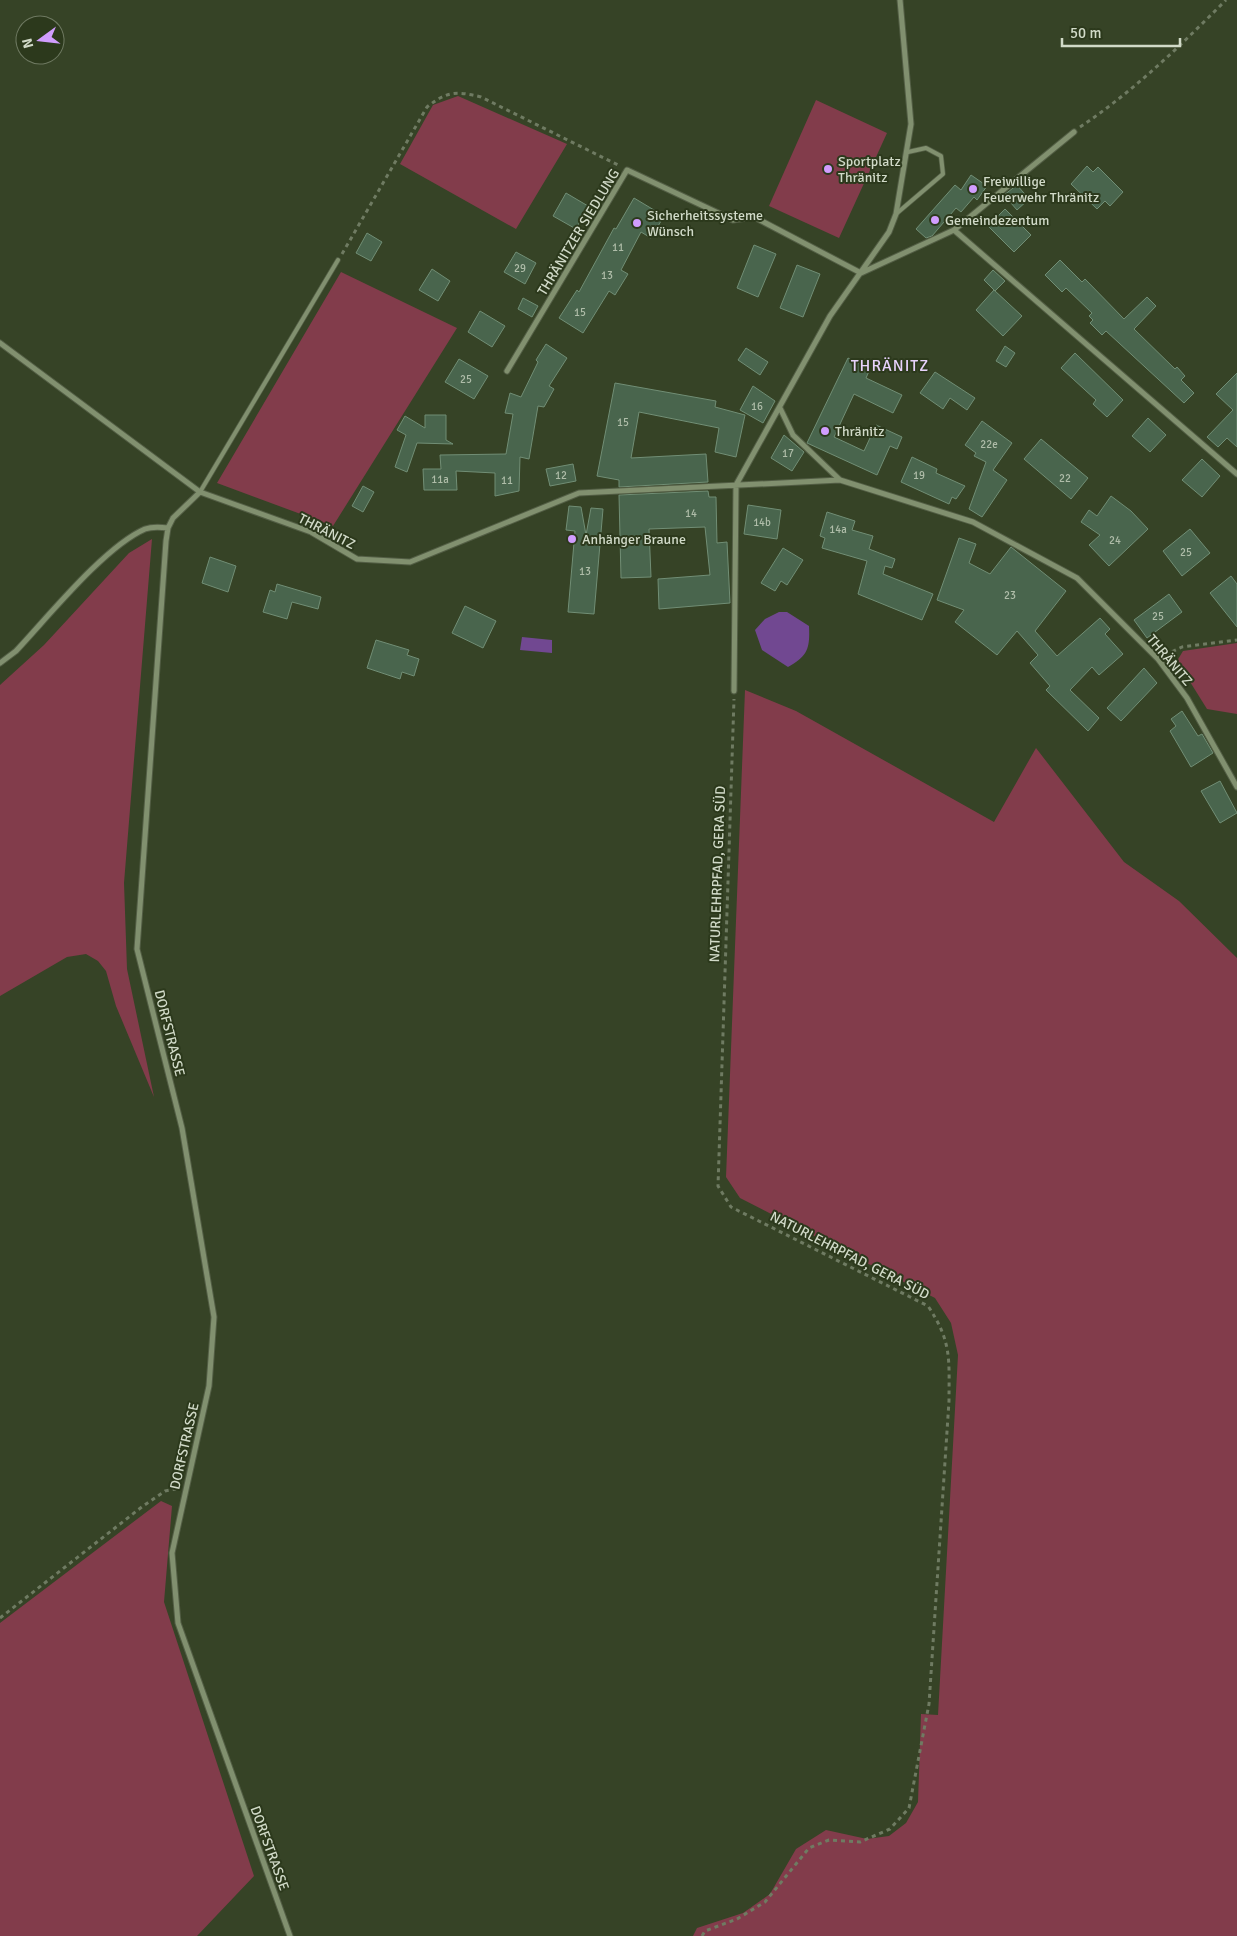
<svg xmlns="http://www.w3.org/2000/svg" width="1237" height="1936" viewBox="0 0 1237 1936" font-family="Signika,sans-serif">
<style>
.green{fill:#823c4b}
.water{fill:#714891}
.building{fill:#49654d;stroke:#718e75}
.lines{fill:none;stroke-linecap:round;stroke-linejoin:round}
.lane-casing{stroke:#535e45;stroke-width:5.5}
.street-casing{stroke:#535e45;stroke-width:7}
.path{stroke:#6f7b62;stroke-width:3;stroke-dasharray:4 4;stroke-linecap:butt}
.lane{stroke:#81906f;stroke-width:4}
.street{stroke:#81906f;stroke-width:5}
.poi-dot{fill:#d19dfe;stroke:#2c391c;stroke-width:2}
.labels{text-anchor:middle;stroke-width:4;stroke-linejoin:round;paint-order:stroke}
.number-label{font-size:11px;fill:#afbda9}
.poi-label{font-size:14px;fill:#d1dac8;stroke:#2c391c;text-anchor:start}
.street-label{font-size:14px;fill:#d1dac8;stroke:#2c391c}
.quarter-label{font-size:16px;letter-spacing:1px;fill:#e7d2fb;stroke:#2c391c}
</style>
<rect width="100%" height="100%" fill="#364326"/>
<path class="green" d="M458,96L567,144L516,229L400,164L433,105Z
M816,100L887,133L839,238L769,206Z
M341,272L457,328L333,526L217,483Z
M152,539L124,883L127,969L154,1097L116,1006L106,971L98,961L86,954L67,957L0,996V685L44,645L129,553Z
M1237,643V714L1207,709L1177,661L1183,651Z
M745,690L796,711L994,822L1036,748L1124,862L1179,901L1237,958V1936H693L697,1928L743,1913L770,1894L796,1849L826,1830L867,1839L889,1836L906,1823L918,1802L921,1714L938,1715L958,1355L951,1323L935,1298L740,1198L726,1177Z
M161,1501L172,1506L164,1602L254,1876L197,1936H0V1623Z"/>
<path class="water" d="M779,612H787L809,626C810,648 808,656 788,667L762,650L755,630L765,619Z
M522,637L552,640V653L520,650Z"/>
<path class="building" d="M1087,166L1093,172L1098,167L1123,192L1110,206L1105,201L1097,209L1071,184Z
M971,175L987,186L977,200L974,197L961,212L956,208L932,236L926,238L916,229L955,185L961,190Z
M1017,185L1029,199L1017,210L1004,195Z
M566,193L588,206L576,229L553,216Z
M634,198L664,216L651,238L641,232L621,270L628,274L615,295L609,291L583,333L559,318L577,290L579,292L614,228L616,229Z
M1005,209L1031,235L1014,252L988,226Z
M367,233L382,242L371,261L356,253Z
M754,245L776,254L758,297L737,288Z
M516,252L536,263L525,284L504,272Z
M1060,260L1082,282L1085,279L1124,319L1147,297L1156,306L1134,329L1175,369L1177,367L1185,376L1181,380L1194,393L1184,403L1106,331L1102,335L1090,323L1093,320L1089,316L1092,313L1066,288L1062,292L1045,275Z
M797,265L820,274L803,317L780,308Z
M432,269L450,281L438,301L419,290Z
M993,270L1005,281L995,291L984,280Z
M994,290L1022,316L1003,336L976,310Z
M523,298L538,306L532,317L518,309Z
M480,311L505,326L492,347L468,332Z
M546,344L567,358L549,386L554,389L544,407L538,406L529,459L520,457L519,491L495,496V473L456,471L457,490H424L423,469H441L440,455L506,454L513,414L505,413L510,393L521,397L538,362L536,360Z
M1005,346L1015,353L1006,367L996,361Z
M746,348L768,362L760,375L738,360Z
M1075,353L1123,400L1107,417L1093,404L1096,400L1061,368Z
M848,358L870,369L866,378L902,395L893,413L854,394L834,437L864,451L876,425L902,437L897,449L890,446L877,475L807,443Z
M459,359L488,376L474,399L445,382Z
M935,372L975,398L967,410L950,398L943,409L920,393Z
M1237,373V447L1227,438L1218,447L1207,437L1233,410L1216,394Z
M615,383L716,401L715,407L745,415L736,457L715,452L719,428L639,412L631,458L706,454L708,482L619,487V480L597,476Z
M753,386L775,401L763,423L740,410Z
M425,415H446V440L453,444L417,443L407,472L395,467L406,435L397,430L405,416L425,428Z
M1148,418L1166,435L1150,452L1132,436Z
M982,421L1012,443L993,470L1007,480L982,517L969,509L986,462L974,456L976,453L965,445Z
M784,435L804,452L792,471L771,458Z
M1041,439L1088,478L1071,499L1024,459Z
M912,457L937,469L936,473L965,486L956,499L952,497L949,504L901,482Z
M1202,459L1220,476L1202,497L1182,480Z
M573,464L576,481L550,486L546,469Z
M363,486L374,492L363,512L352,506Z
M708,491L709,497H716L717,543L727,542L730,603L659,609L658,579L710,575L705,527L649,529L651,577L621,578L619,495Z
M1111,496L1131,511L1148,529L1109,566L1089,545L1100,535L1081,522L1089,510L1097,516Z
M748,505L781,510L777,539L744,534Z
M569,506L581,507L586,535L591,508L603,509L594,614L568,612L575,531L566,530Z
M827,512L855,521L852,530L873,536L869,549L895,559L892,568L885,566L883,574L933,594L922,620L858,594L867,561L822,548L825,538L820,536Z
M1190,529L1210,553L1182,576L1163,551Z
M959,538L976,544L969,563L990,574L1011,547L1066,591L1035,631L1057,656L1100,618L1110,629L1105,634L1123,654L1099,675L1092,667L1070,690L1099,718L1088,731L1046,690L1050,686L1030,663L1038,655L1017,631L997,655L955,622L964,610L937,600Z
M783,548L803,560L787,585L781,581L775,591L761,583Z
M210,557L236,566L228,592L202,583Z
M1231,576L1237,584V627L1210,593Z
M277,584L321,597L318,609L292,602L287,619L263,612L270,590L275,592Z
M1169,594L1182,612L1147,638L1134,620Z
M465,606L496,621L483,648L452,633Z
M376,640L409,650L407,655L419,659L414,676L402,672L400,679L367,668Z
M1144,668L1157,683L1121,721L1107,708Z
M1182,711L1198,736L1202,734L1213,753L1191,767L1170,731L1176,726L1171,719Z
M1220,781L1237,813L1220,823L1201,791Z"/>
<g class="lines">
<defs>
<path id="lane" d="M896,214L943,174L941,156L926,148L908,152
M200,492L338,260"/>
<path id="street" d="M954,230L1237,474
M0,343L200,492L311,532L357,559L410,562L579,493L840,480L973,522L1077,578L1158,659L1187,698L1237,787
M507,371L627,170L733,220L754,217L861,273L954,230L1074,132
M780,408L793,435L840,480
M168,528L166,541L137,949L182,1128L214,1317L209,1386L172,1553L178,1623L290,1936
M0,663L16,651C48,617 104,547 145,529C153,526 161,527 168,528L173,518L200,492
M734,691L736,485L830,316L889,232L896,214L911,124L900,0"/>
</defs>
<use href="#lane" class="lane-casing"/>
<use href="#street" class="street-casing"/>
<path class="path" d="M1080,127C1134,91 1180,46 1226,0
M342,254L427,107C447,91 457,91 481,97L620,166
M1165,655L1182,647L1237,640
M0,1618L143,1506L165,1491L176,1489
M702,1936L705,1931L737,1919L765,1902L809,1848L829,1840L860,1842L890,1829L909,1808L929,1704L949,1401C949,1359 952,1342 928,1306L731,1207L718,1186L734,699"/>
<use href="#lane" class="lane"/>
<use href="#street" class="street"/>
</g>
<g class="poi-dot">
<circle cx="828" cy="169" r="5"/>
<circle cx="973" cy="189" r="5"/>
<circle cx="935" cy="220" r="5"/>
<circle cx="637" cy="223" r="5"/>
<circle cx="825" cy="431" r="5"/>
<circle cx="572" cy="539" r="5"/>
</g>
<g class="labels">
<g class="number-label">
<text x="618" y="251">11</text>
<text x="520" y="272">29</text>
<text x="607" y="279">13</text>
<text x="580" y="316">15</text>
<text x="466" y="383">25</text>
<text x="757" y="410">16</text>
<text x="623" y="426">15</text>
<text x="989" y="448">22e</text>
<text x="788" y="457">17</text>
<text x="561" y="479">12</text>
<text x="919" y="479">19</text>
<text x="1065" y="482">22</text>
<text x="440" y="483">11a</text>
<text x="507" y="484">11</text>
<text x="691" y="517">14</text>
<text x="762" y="526">14b</text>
<text x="838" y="533">14a</text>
<text x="1115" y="544">24</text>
<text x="1186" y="556">25</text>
<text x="585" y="575">13</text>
<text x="1010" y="599">23</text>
<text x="1158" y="620">25</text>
</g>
<g class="poi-label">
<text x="838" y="166">Sportplatz<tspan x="838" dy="16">Thränitz</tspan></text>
<text x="983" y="186">Freiwillige<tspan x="983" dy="16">Feuerwehr Thränitz</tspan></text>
<text x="647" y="220">Sicherheitssysteme<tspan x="647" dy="16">Wünsch</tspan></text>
<text x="945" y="225">Gemeindezentum</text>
<text x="835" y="436">Thränitz</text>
<text x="582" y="544">Anhänger Braune</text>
</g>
<g class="street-label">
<text transform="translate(578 232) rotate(-59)" y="5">THRÄNITZER SIEDLUNG</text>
<text transform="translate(327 531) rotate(27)" y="5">THRÄNITZ</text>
<text transform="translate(1170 660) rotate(50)" y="5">THRÄNITZ</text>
<text transform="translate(717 874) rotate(-88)" y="5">NATURLEHRPFAD, GERA SÜD</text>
<text transform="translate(170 1033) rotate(76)" y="5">DORFSTRASSE</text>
<text transform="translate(850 1255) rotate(27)" y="5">NATURLEHRPFAD, GERA SÜD</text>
<text transform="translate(184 1446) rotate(-77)" y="5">DORFSTRASSE</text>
<text transform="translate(270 1848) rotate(70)" y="5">DORFSTRASSE</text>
</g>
<g class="quarter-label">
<text x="890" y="371">THRÄNITZ</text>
</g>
</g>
<g transform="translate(40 40) rotate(255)"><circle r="24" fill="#2c391c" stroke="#6e7961"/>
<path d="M0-4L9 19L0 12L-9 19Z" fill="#d19dfe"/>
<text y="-8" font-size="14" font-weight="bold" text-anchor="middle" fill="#d1dac8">N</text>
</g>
<path d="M1062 38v8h118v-8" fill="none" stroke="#d1dac8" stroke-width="2.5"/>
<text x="1070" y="38" font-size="15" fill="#d1dac8" stroke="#2c391c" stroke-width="4" paint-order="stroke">50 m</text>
</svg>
